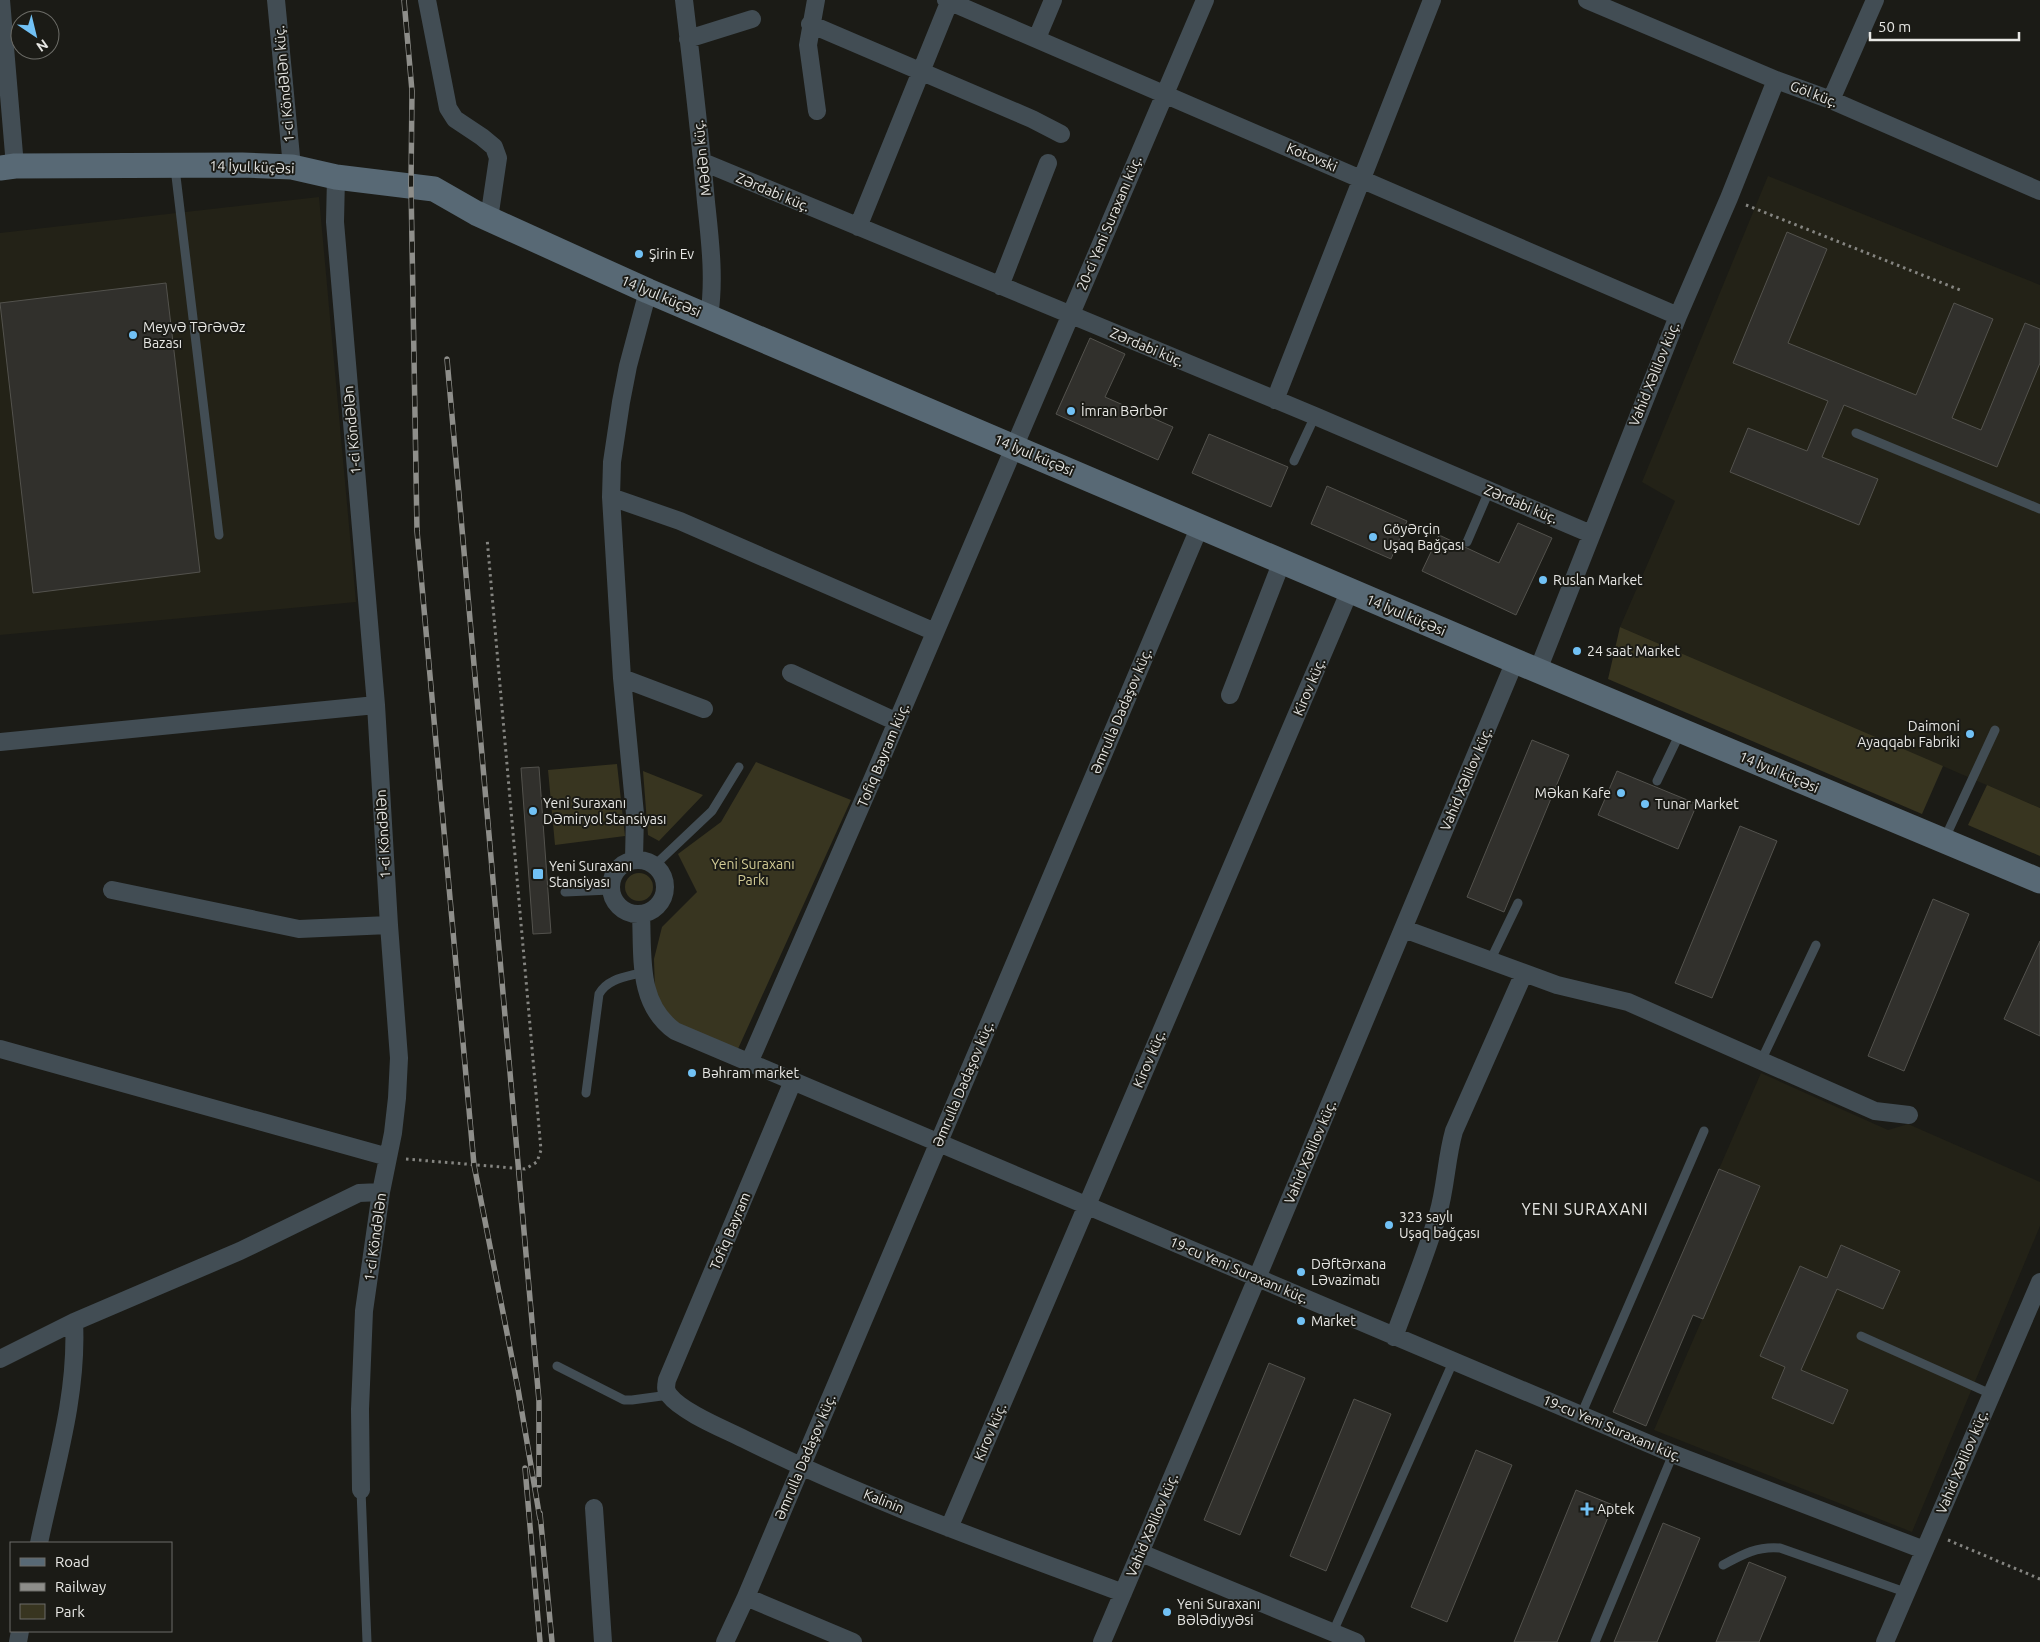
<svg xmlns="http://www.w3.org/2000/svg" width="2040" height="1642" viewBox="0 0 2040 1642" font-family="Ubuntu,sans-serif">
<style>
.built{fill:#232217}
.green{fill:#383520}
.building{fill:#31302c;stroke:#53524d}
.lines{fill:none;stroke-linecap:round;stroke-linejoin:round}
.path{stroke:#858581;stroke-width:3;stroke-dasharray:2.5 4;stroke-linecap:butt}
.lane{stroke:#424d54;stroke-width:9}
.street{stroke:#424d54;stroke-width:18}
.secondary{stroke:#586975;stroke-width:25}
.rail-casing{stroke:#8e8e8a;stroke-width:5.5}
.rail{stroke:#1b1b16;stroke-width:4;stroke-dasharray:11;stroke-linecap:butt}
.poi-dot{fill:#71c1f5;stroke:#1b1b16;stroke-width:2}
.labels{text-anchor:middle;stroke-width:4;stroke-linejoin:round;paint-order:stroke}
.street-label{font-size:14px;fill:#e7e7e4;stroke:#1b1b16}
.poi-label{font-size:14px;fill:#e7e7e4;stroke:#1b1b16;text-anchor:start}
.park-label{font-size:14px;fill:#d3cc96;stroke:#1b1b16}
.quarter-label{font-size:16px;letter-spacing:1px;fill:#e7e7e4;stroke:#1b1b16}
</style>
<rect width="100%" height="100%" fill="#1b1b16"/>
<path class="built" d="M1768,176L2040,285V808L1620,627L1675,501L1642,482Z
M319,197L356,602L0,635V233Z
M1761,1073L1888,1130L1908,1124L2040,1182V1226L1912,1532L1654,1430L1760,1186L1719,1169Z"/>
<path class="green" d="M1620,627L1943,766L1922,814L1608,679Z
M756,762L851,800L737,1051L691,1033L668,1016L655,993L654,959L662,927L697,892L678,854L721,822Z
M617,764L625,836L555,845L548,770Z
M643,771L703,795L659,841L648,835Z
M1987,785L2040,808V856L1968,825Z
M625 887a14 14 0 1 1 28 0a14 14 0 1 1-28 0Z"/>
<path class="building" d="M1787,232L1827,249L1788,343L1916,395L1954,303L1993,319L1952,418L1981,430L2025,323L2040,329V363L1997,467L1844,405L1822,457L1878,479L1859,525L1730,472L1748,428L1807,451L1828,401L1733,363Z
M166,283L200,572L33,593L0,303Z
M1090,338L1125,354L1105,397L1173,427L1158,460L1056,414Z
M1209,434L1288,467L1271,507L1192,473Z
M1327,486L1407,521L1391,559L1311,524Z
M1518,523L1552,538L1516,615L1422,571L1439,535L1499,563Z
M1532,740L1569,755L1504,912L1467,897Z
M539,767L551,933L533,934L521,768Z
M1617,771L1697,804L1678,849L1598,815Z
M1740,826L1777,841L1712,998L1675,983Z
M1933,899L1969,914L1904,1071L1868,1056Z
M2040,941V1036L2004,1019Z
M1719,1169L1760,1186L1703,1319L1693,1315L1646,1426L1613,1412Z
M1841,1245L1900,1271L1883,1309L1837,1289L1801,1370L1848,1390L1833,1424L1772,1398L1785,1367L1760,1356L1800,1266L1827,1278Z
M1269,1363L1305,1378L1240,1535L1204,1520Z
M1354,1399L1391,1414L1326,1571L1290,1556Z
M1476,1450L1512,1465L1447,1622L1411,1607Z
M1576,1490L1613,1505L1557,1642H1514Z
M1663,1523L1700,1538L1657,1642H1614Z
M1749,1562L1786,1577L1759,1642H1716Z"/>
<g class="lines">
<path class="path" d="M1746,205L1960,290
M406,1159L525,1169L537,1162L541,1150L487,538
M1948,1540L2040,1579"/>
<path class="lane" d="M175,168L219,535
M1856,433L2040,509
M1294,461L1315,416
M1467,542L1489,491
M1657,781L1681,731
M1945,838L1995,730
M655,865L712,811L739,767
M565,892L610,890
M1490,961L1518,903
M1761,1061L1816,945
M586,1093L599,994C608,978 627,977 644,972
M1861,1336L1991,1394
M557,1366L624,1400H632L669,1395
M1581,1415L1704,1131
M361,1490L367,1642
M1723,1565C1743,1554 1758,1546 1780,1548L1905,1592
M1333,1632L1453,1362
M1595,1642L1673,1454"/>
<path class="street" d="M1,0L15,166
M276,0L292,167
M427,0L448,108L455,119L482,137L494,147L498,158L489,219
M684,0C692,67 700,135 706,202C710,240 715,279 709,317
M816,0L808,45L817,111
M946,0L1678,316
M1587,0L1776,80L1831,100L2040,191
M810,24L1032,119L1061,134
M1037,38L1053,0
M688,39L752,19
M1831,100L1875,0
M703,162L1315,416L1591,534
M336,177L335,222L376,705L389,925L399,1058L397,1098L393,1133L381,1192L364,1311L360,1409L361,1490
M858,227L950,0
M1000,286L1048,163
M1275,400L1432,0
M611,497L680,521L935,632
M1538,670L1678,316L1729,198L1776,80
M791,673L897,722
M622,678L704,709
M1230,695L1282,561
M0,742L376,705
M634,859L635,814L622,678L611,497L612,462L621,402L628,366L648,291
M611 887a27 27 0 1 1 54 0a27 27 0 1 1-54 0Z
M112,890L299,929L389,925
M641,914C643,957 637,1004 675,1031L1673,1454L1924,1550
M1404,929L1557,985L1628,1002L1875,1111L1909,1115
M0,1049L388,1157
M749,1063C904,710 1054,355 1205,0
M793,1081L667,1380C666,1386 665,1390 669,1395C682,1412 724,1429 744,1439C866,1500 995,1545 1123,1593
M1394,1337C1409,1296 1426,1255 1438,1214C1446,1187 1446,1159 1454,1131L1524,973
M0,1359L74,1322L240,1251L359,1193L381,1192
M594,1508L603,1642
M949,1528L1350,590
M39,1543C54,1471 78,1396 74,1322
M1141,1553L1356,1642
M746,1597L853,1642
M18,1642L20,1631
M725,1642L746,1597L1200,526
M1102,1642L1257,1278L1515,661
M1885,1642L2040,1282"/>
<path class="secondary" d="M0,168L15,166L242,165L292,167L336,177L434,189L476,213L648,291L1515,661L2040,881"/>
<defs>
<path id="rail" d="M404,0L412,91L411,185L417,531L474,1165L518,1389L540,1519
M447,359L539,1401V1485
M525,1468L540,1642
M540,1513L552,1642"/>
</defs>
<use href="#rail" class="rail-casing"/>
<use href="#rail" class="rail"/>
</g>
<g class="poi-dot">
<circle cx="639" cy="254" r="5"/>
<circle cx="133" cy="335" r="5"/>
<circle cx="1071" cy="411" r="5"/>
<circle cx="1373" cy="537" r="5"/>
<circle cx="1543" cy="580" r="5"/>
<circle cx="1577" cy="651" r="5"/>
<circle cx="1970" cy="734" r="5"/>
<circle cx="1621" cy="793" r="5"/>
<circle cx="1645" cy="804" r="5"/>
<circle cx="533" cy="811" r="5"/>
<rect x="532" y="868" width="12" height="12" rx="2.5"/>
<circle cx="692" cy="1073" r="5"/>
<circle cx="1389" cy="1225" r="5"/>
<circle cx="1301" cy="1272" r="5"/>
<circle cx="1301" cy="1321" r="5"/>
<path d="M1584.5 1501.5h5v5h5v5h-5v5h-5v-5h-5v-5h5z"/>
<circle cx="1167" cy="1612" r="5"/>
</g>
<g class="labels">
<g class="street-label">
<text transform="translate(284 84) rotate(-95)" y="5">1-ci Köndələn küç.</text>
<text transform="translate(1814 94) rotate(21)" y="5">Göl küç.</text>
<text transform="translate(1312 157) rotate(23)" y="5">Kotovski</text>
<text transform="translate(702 158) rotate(-96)" y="5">Mədən küç.</text>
<text transform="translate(252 167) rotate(2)" y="5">14 İyul küçəsi</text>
<text transform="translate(773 192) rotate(23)" y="5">Zərdabi küç.</text>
<text transform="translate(1109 223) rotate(-67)" y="5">20-ci Yeni Suraxanı küç.</text>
<text transform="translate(661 296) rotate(23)" y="5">14 İyul küçəsi</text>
<text transform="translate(1147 347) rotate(23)" y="5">Zərdabi küç.</text>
<text transform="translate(1654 374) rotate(-68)" y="5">Vahid Xəlilov küç.</text>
<text transform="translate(352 430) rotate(-95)" y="5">1-ci Köndələn</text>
<text transform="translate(1034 455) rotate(23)" y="5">14 İyul küçəsi</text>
<text transform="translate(1521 504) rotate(23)" y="5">Zərdabi küç.</text>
<text transform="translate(1406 615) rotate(23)" y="5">14 İyul küçəsi</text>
<text transform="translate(1309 687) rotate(-67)" y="5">Kirov küç.</text>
<text transform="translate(1121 711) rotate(-67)" y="5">Əmrulla Dadaşov küç.</text>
<text transform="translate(883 755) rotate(-67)" y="5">Tofiq Bayram küç.</text>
<text transform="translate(1779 772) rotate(23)" y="5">14 İyul küçəsi</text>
<text transform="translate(1466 779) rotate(-67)" y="5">Vahid Xəlilov küç.</text>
<text transform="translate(383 834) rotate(-93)" y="5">1-ci Köndələn</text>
<text transform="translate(1149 1059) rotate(-67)" y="5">Kirov küç.</text>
<text transform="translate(963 1084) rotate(-67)" y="5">Əmrulla Dadaşov küç.</text>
<text transform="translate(1310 1152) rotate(-67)" y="5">Vahid Xəlilov küç.</text>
<text transform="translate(730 1231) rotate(-67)" y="5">Tofiq Bayram</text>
<text transform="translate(375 1237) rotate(-82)" y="5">1-ci Köndələn</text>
<text transform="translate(1239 1270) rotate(23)" y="5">19-cu Yeni Suraxanı küç.</text>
<text transform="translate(1612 1428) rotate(23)" y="5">19-cu Yeni Suraxanı küç.</text>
<text transform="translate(990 1432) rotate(-67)" y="5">Kirov küç.</text>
<text transform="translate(805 1457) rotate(-67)" y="5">Əmrulla Dadaşov küç.</text>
<text transform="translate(1962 1462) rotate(-67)" y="5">Vahid Xəlilov küç.</text>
<text transform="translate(884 1501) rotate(22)" y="5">Kalinin</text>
<text transform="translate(1152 1525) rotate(-67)" y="5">Vahid Xəlilov küç.</text>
</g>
<g class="poi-label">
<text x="649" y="259">Şirin Ev</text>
<text x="143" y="332">Meyvə Tərəvəz<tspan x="143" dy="16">Bazası</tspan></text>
<text x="1081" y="416">İmran Bərbər</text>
<text x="1383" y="534">Göyərçin<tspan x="1383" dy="16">Uşaq Bağçası</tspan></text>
<text x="1553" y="585">Ruslan Market</text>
<text x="1587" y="656">24 saat Market</text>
<text x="1960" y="731" text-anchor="end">Daimoni<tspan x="1960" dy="16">Ayaqqabı Fabriki</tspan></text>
<text x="1611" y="798" text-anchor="end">Məkan Kafe</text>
<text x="543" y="808">Yeni Suraxanı<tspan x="543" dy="16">Dəmiryol Stansiyası</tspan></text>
<text x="1655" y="809">Tunar Market</text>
<text x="549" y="871">Yeni Suraxanı<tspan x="549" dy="16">Stansiyası</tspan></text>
<text x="702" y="1078">Bәhram market</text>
<text x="1399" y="1222">323 saylı<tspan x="1399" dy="16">Uşaq bağçası</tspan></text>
<text x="1311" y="1269">Dəftərxana<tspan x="1311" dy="16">Ləvazimatı</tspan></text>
<text x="1311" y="1326">Market</text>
<text x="1597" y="1514">Aptek</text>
<text x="1177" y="1609">Yeni Suraxanı<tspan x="1177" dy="16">Bələdiyyəsi</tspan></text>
</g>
<g class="park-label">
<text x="753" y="869">Yeni Suraxanı<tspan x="753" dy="16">Parkı</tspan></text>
</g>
<g class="quarter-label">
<text x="1585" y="1215">YENI SURAXANI</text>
</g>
</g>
<rect x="10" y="1542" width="162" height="90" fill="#1b1b16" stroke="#6d6d68"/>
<rect x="20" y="1558" width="25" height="8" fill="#586975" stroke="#6d6d68"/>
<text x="55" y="1567" font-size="15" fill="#e7e7e4">Road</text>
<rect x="20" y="1583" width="25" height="8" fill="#8e8e8a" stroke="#6d6d68"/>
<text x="55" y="1592" font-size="15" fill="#e7e7e4">Railway</text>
<rect x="20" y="1604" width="25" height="15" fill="#383520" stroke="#6d6d68"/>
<text x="55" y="1617" font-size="15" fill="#e7e7e4">Park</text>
<g transform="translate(35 35) rotate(145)"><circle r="24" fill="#1b1b16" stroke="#6d6d68"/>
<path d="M0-4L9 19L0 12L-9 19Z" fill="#71c1f5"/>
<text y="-8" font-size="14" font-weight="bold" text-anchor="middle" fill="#e7e7e4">N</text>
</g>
<path d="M1870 32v8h149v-8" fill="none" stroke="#e7e7e4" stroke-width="2.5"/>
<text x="1878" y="32" font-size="15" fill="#e7e7e4" stroke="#1b1b16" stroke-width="4" paint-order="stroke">50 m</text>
</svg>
